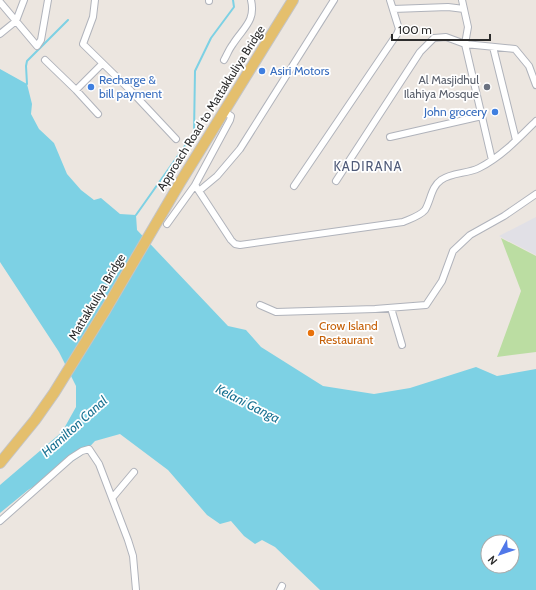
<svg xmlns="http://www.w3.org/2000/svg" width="536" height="590" viewBox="0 0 536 590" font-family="Cabin,sans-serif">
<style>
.industrial{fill:#e1e0e6}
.green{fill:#bbdda2}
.water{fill:#7dd1e4;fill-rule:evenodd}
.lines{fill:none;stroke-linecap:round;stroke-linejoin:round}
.stream{stroke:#7dd1e4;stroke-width:2}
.street-casing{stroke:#b0b3bb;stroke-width:8}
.primary-casing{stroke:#c4c4c4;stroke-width:12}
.street{stroke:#fff;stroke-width:6}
.primary{stroke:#e4bf6d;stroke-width:10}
.shop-dot{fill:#3f7fe0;stroke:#fff;stroke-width:1.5}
.worship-dot{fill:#6b7280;stroke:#fff;stroke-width:1.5}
.food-dot{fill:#e8710a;stroke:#fff;stroke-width:1.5}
.labels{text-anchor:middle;stroke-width:3.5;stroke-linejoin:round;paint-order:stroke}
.shop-label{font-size:12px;fill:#366cbe;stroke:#fff;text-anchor:start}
.worship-label{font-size:12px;fill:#5b616d;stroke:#fff;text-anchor:end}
.street-label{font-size:12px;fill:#2c2c2c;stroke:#fff}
.food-label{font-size:12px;fill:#c56008;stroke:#fff;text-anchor:start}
.neighbourhood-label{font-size:13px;letter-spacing:1px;fill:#505b79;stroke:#fff}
.water-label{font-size:13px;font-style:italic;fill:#1a7292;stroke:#fff}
</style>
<rect width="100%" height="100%" fill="#ece6e0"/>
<path class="industrial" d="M536,217V255L499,236Z"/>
<path class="green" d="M501,238L536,256V352L497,357L521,291Z"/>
<path class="water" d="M0,69L27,84L32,104L31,114L39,129L54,143L67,174L81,190L94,200L101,198L120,214L136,215L137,230L228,326L246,330L261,347L323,386L374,394L410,388L476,367L497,376L536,369V590H320L275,547L262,540L255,544L244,536L231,521L220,524L207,515L168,470L120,434L95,441L81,456L28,490L0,513V485L62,432L76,407V386L59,352L0,262ZM488,542H512V566H488Z"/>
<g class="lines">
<path class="stream" d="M27,84L26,66L27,61L68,20
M136,215L194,133L195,71L211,38L234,7L233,0"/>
<defs>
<path id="street" d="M95,0L93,17L83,44L131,91L176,139
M209,0V1
M462,0L468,27L465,44L515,49L529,66L536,85
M0,2L37,46L41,40L48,0
M393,9L448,7L464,9
M0,34L16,21L24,0
M493,47L516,140
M45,60L76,90L102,64
M224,60C227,55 229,49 233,44C243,28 256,21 251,0
M76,90L98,114
M225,112L231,116L230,120L195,185L231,240L235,244L240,245L403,222C410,219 420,216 425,210C431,200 431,187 441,180C452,172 467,174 479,168C501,157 519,138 536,121
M390,137L482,116
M336,181L420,52L434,38L446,37L465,44L492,160
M294,186L397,34L399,29L390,0
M199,191L217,176L240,149L334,0
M167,224L195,185
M260,305L276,312L375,309L426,305L442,281L453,251L470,235L504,216L536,194
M391,308L402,345
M113,497L134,472
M0,521L71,458L82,451L89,449L99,464L128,540L133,556L136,590
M280,590L282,586"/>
<path id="primary" d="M0,463L35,420L54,393L106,309L181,181L293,0"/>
</defs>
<use href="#street" class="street-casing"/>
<use href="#primary" class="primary-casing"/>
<use href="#street" class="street"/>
<use href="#primary" class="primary"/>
</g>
<g class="shop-dot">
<circle cx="262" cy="71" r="4"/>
<circle cx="91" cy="87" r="4"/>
<circle cx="495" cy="112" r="4"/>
</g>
<circle class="worship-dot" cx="487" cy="87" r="4"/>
<circle class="food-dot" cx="311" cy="333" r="4"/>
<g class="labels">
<g class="shop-label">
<text x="270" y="75">Asiri Motors</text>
<text x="99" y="84">Recharge &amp;<tspan x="99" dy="14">bill payment</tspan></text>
<text x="487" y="116" text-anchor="end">John grocery</text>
</g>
<g class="worship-label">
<text x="479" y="84">Al Masjidhul<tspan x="479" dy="14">Ilahiya Mosque</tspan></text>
</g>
<g class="street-label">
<text transform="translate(211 108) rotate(-58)" y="4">Approach Road to Mattakkuliya Bridge</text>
<text transform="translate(97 297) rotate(-59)" y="4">Mattakkuliya Bridge</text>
</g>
<g class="food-label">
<text x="319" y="330">Crow Island<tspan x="319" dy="14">Restaurant</tspan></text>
</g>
<g class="neighbourhood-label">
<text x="368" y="171">KADIRANA</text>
</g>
<g class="water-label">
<text transform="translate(248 403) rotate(27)" y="5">Kelani Ganga</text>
<text transform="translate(74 426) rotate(-42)" y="5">Hamilton Canal</text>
</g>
</g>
<g transform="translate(500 554) rotate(230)"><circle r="19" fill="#ffffff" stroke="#ababab"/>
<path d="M0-3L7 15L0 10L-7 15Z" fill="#5078e9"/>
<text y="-6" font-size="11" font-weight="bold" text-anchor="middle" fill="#2c2c2c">N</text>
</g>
<path d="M392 34v6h98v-6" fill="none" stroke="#2c2c2c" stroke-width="2"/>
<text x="398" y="34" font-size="12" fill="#2c2c2c" stroke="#ffffff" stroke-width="3" paint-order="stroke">100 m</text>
</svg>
